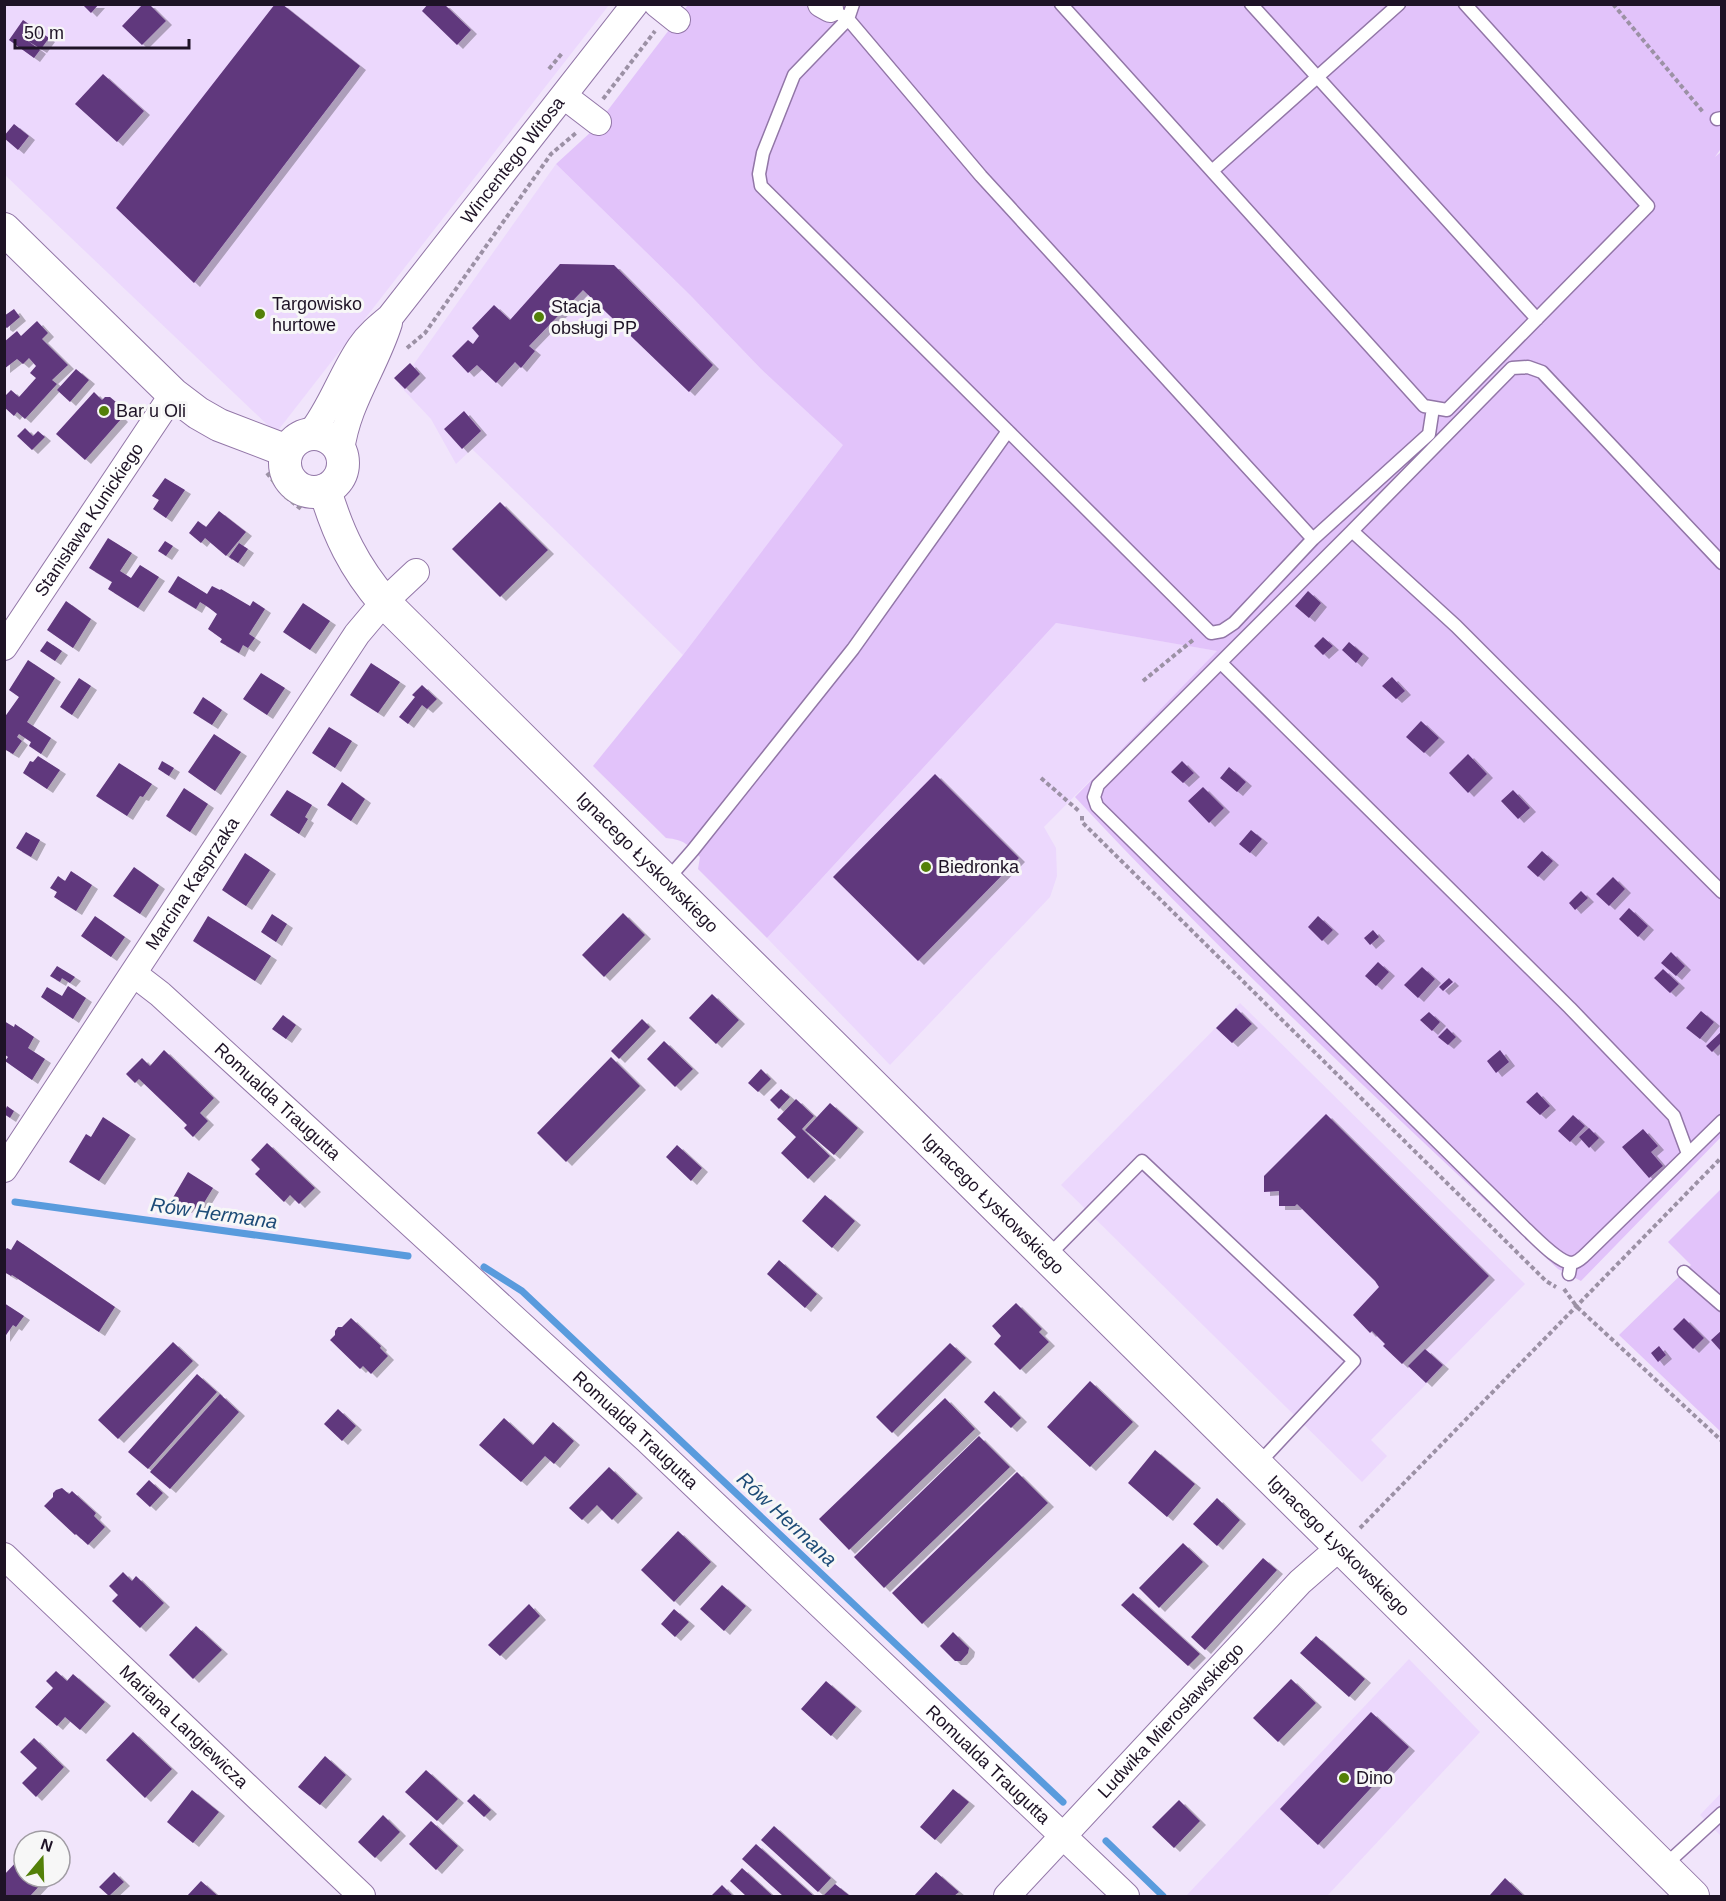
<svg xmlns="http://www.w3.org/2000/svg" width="1726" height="1901" viewBox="0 0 1726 1901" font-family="Helvetica,sans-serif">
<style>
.built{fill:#ecd8fd}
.green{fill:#e2c3fa}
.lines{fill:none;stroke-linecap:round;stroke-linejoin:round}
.stream{stroke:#599bdd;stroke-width:7}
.building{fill:#61377d;filter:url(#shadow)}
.service-casing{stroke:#9276a7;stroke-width:15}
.minor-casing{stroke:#9276a7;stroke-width:28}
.tertiary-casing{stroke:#9276a7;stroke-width:34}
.path{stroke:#9c91a5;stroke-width:4;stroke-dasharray:4.5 3;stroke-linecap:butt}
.service{stroke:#fff;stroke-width:12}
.minor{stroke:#fff;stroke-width:26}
.tertiary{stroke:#fff;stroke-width:32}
.poi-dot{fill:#538009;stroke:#f7f7f7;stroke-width:2}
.labels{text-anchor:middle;stroke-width:6;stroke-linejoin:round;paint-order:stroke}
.street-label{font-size:18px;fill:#1e1326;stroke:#f7f7f7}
.poi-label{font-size:18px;fill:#1e1326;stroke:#f7f7f7;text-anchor:start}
.water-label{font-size:20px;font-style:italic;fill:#1d4b77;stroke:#f7f7f7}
</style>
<defs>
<filter id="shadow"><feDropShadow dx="6" dy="4" stdDeviation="0" flood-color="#0004"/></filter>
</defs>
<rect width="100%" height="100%" fill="#f1e5fb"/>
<path class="built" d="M4,5H609L276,433L5,175Z
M556,164L690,295L761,369L844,445L683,655L472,449L456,464L431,419L399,385Z
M1056,623L1218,651L1044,827L1056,848L1057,876L1050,897L890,1065L767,938Z
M1240,1003L1525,1284L1371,1440L1387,1456L1362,1482L1061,1185Z
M1409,1659L1480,1732L1327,1896H1186Z
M1721,1793V1836L1700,1815Z"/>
<path class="green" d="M688,5H1721L1722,147L1715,157L1721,152V1137L1581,1281L1558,1269C1394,1114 1228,962 1075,797L1217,651L1056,623L767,938L698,869L700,857C687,844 685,840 666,838L593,766L683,655L843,445L761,369L690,295L556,164L592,131Z
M1721,1189V1432L1619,1335L1691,1265L1668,1242Z"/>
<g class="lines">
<path class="stream" d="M15,1202L408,1256
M484,1267L522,1291L1063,1802
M1106,1841L1163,1896"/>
</g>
<path class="building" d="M82,4H99L91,13Z
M143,4H149L166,21L142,45L122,26Z
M275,4H282L360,66L194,283L116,208Z
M428,4H444L471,30L457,45L422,11Z
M23,20L49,38L41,49L28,41L40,50L34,58L9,40Z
M103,74L144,111L117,142L75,104Z
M14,124L29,136L18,150L4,138V136Z
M560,264L614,265L713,365L689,392L583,290L529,346L535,351L521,368L515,362L496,383L477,365L468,373L452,356L468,340L473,344L479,336L472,328L494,305L510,320Z
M14,309L20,317L7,328L4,326V316Z
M37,321L48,333L42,339L68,365L52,380L57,384L25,419L17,412L14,416L4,407V397L11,390L19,397L36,378L30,373L36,366L29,358L23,364L17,359L4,369V342L17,331L21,336Z
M410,363L420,374L405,389L394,378Z
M76,369L89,380L70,402L57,390Z
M94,392L102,400L105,397H110L116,402V407L114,410L122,418L85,460L56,434Z
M464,411L481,431L462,449L444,429Z
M25,428L33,436L38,431L45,437L32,450L17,436Z
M165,478L185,490L166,518L153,509L159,500L152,496Z
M500,502L548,550L500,597L452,549Z
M219,511L246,532L226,556L205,538L201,543L189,533L198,521L206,527Z
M108,538L132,553L120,571L131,578L140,565L159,577L138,608L108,589L112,582L89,568Z
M165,541L173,546L166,556L158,551Z
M239,543L248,549L238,563L229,557Z
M178,576L207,594L212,586L220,590L221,589L250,606L253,601L265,609L249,634L255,638L248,648L243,645L239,653L220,642L222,639L208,629L217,614L208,607L200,602L196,609L168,592Z
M1308,591L1321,603L1309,618L1295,606Z
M66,601L91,619L73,648L47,630Z
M303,603L330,621L310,650L283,632Z
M1323,637L1333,646L1323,655L1314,646Z
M47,641L62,651L55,661L40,651Z
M1349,642L1363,654L1356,663L1342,650Z
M28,660L55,678L27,722L51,738L41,754L29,746L31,742L19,734L17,737L22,741L13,754L4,749V718L19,697L9,690Z
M371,663L400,682L378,713L350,695Z
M261,673L285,688L267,715L243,699Z
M1392,677L1405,691L1396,699L1382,686Z
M79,678L91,686L72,715L60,707Z
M422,685L437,699L427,709L422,705L408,724L399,717L415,697L412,695Z
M203,697L222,710L212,725L193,713Z
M1421,721L1439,738L1424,753L1406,737Z
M329,727L352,741L335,768L312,753Z
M214,734L241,752L215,791L188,772Z
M1468,754L1487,774L1468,793L1449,773Z
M38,756L60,770L47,789L23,773L30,761L33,762Z
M162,761L174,768L169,776L158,769Z
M1182,761L1194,773L1183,783L1171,772Z
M119,763L152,784L143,797L140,796L127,816L96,796Z
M1229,767L1246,782L1237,792L1220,778Z
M935,774L1019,858L918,961L833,877Z
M342,782L365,799L351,821L327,805Z
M1203,787L1224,808L1209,823L1188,801Z
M184,788L208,804L190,832L166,816Z
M287,790L312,805L305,817L308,819L299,834L270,815Z
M1513,790L1530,808L1518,819L1501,801Z
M1251,830L1262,839L1250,853L1239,844Z
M26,832L40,840L31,857L16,848Z
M1542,851L1553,861L1538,877L1527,867Z
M245,853L270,870L246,906L222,890Z
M134,867L159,885L140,914L113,896Z
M71,871L92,885L76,911L54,897L57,892L50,888L58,876L65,881Z
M1613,877L1625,889L1609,906L1596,894Z
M1581,891L1588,898L1575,910L1569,903Z
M1629,908L1648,926L1638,937L1619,919Z
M623,913L645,935L604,977L582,955Z
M272,914L287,924L276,942L261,932Z
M95,916L125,937L111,957L81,936Z
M208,916L271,956L255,981L193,941Z
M1318,916L1333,930L1322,941L1308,927Z
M1373,930L1379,937L1370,945L1364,938Z
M1671,952L1685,966L1676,976L1661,963Z
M1378,962L1389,972L1376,986L1365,976Z
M57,966L75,977L70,983L62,978L60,982L50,976Z
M1422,967L1435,979L1418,998L1404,985Z
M1663,969L1679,984L1670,993L1654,978Z
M1449,978L1453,982L1443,991L1439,987Z
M68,986L86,998L73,1019L41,997L47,987L62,996Z
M712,994L739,1020L716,1044L689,1018Z
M1236,1008L1252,1024L1232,1043L1216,1028Z
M1701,1011L1714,1022L1700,1039L1686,1028Z
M1429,1012L1440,1022L1432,1031L1420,1020Z
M283,1015L296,1025L286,1039L272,1029Z
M642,1019L650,1027L619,1059L611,1051Z
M4,1021L14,1027L15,1024L34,1037L28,1048L45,1059L32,1080L5,1061L8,1057L4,1054Z
M1447,1028L1456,1037L1448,1045L1438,1037Z
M1722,1031V1042L1712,1052L1706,1046Z
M664,1041L693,1069L675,1087L647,1059Z
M164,1050L214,1098L200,1113L208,1121L193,1137L184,1128L187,1125L139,1079L135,1083L126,1074L142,1058L150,1066Z
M1500,1050L1509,1062L1496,1073L1487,1061Z
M611,1057L640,1086L566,1162L537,1133Z
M761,1069L771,1079L758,1092L748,1083Z
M781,1089L790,1097L779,1109L770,1100Z
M1537,1092L1550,1106L1540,1115L1526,1102Z
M796,1099L814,1116L802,1129L830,1156L808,1179L781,1153L796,1137L777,1119Z
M830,1103L858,1128L834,1155L805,1130Z
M7,1106L14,1111L10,1118L4,1114Z
M1326,1114L1489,1276L1402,1364L1383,1346L1385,1344L1372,1331L1370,1333L1353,1315L1379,1287L1375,1281L1297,1204L1295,1206H1279V1191L1264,1192V1176Z
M1573,1115L1585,1126L1570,1142L1558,1131Z
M103,1117L130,1135L99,1181L69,1162L86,1134L91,1137Z
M1589,1128L1599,1138L1589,1148L1579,1137Z
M1643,1129L1658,1146L1651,1152L1663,1166L1649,1178L1622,1147Z
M267,1143L315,1188L299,1204L290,1195L284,1202L255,1174L260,1169L251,1160Z
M677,1145L702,1168L691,1181L666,1157Z
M188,1172L213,1188L199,1211L189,1205L186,1209L171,1201Z
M825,1195L855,1221L832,1248L802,1221Z
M17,1240L115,1307L99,1332L12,1275L11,1276L4,1272V1252L7,1248L11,1250Z
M779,1260L817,1294L805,1308L767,1274Z
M4,1303L24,1316L16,1327L13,1325L4,1338Z
M1016,1303L1042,1329L1039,1332L1049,1342L1020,1370L994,1344L1001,1336L992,1326Z
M351,1318L381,1346L380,1348L388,1356L371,1374L363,1366L360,1369L330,1340L335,1335V1331L338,1327H342Z
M1684,1318L1704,1338L1693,1349L1673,1329Z
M1722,1330V1348L1720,1350L1711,1340Z
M173,1342L193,1361L118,1439L98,1420Z
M950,1343L966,1358L892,1433L876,1417Z
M1659,1346L1666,1355L1658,1362L1651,1353Z
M1425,1349L1443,1365L1426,1383L1408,1366Z
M197,1374L217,1392L148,1469L128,1452Z
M1090,1381L1133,1422L1090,1467L1047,1427Z
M994,1391L1021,1418L1011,1428L984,1402Z
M220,1394L239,1412L170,1489L150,1472Z
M945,1398L975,1429L849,1550L819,1519Z
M338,1409L356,1426L342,1441L324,1424Z
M504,1418L533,1445L553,1422L574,1441L554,1464L545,1456L521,1482L479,1445Z
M979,1436L1010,1467L884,1588L854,1557Z
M1155,1450L1195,1484L1167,1517L1128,1483Z
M609,1467L637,1494L612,1520L597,1505L582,1520L569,1508Z
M1017,1472L1048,1503L922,1624L892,1593Z
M149,1480L163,1493L150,1507L136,1494Z
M62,1488L69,1494L72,1491L96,1513L94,1516L105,1527L88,1545L76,1534L75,1535L44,1506L53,1497V1493L56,1490Z
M1217,1498L1240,1520L1217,1546L1193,1524Z
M678,1531L711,1562L674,1602L641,1570Z
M1183,1543L1203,1562L1159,1608L1139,1588Z
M1263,1558L1277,1570L1205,1650L1191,1637Z
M123,1572L132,1581L136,1576L164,1603L140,1628L112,1601L118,1595L109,1586Z
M722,1585L746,1606L724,1631L700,1609Z
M1133,1593L1200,1654L1188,1666L1121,1605Z
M529,1604L540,1616L500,1656L488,1645Z
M674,1609L689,1622L675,1637L661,1624Z
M196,1626L222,1650L193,1679L169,1655Z
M953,1632L969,1648L968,1653L961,1661H955L940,1646Z
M1316,1636L1365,1679L1349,1697L1300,1653Z
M56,1671L67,1681L73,1674L105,1702L80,1730L65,1717L57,1726L35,1707L53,1688L46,1681Z
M1291,1679L1316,1703L1278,1742L1253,1718Z
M826,1681L856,1707L831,1736L801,1709Z
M1371,1712L1409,1747L1318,1845L1280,1809Z
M133,1732L172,1769L145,1798L106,1760Z
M34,1738L64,1767L36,1797L22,1783L37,1768L20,1752Z
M325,1756L346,1775L320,1805L298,1787Z
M426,1770L458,1799L437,1821L405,1792Z
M953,1789L969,1802L935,1840L920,1827Z
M192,1790L219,1812L193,1843L167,1822Z
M474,1794L491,1810L484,1817L467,1801Z
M1179,1800L1200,1821L1174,1848L1152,1827Z
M383,1815L400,1832L375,1858L358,1842Z
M431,1821L458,1846L436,1870L409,1844Z
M774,1826L831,1878L818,1892L761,1840Z
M756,1844L814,1896H783L742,1859Z
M19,1859L24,1864V1877H39L44,1881L30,1896H4V1875Z
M742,1868L773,1896H746L730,1881Z
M114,1872L124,1882L109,1896L99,1887Z
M936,1872L959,1892L954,1896H914Z
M1505,1878L1524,1896H1492L1490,1895Z
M201,1881L218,1896H187Z
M835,1884L850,1896H823Z
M722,1885L733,1896H711Z"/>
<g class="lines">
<defs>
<path id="service" d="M1061,4L1424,406L1447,410L1648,206L1465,4
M1251,4L1537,319
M841,15L848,19L853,4
M1717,119L1722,118
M1212,171L1399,4
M1008,431L761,186L759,174L763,153L794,75L848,19L981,176L1313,539L1429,434L1433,408
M1352,531L1512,368L1528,367L1542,372L1722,563
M1221,663L1570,1008L1674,1116L1688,1154
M666,881L693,850L853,649L1008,431L1211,633L1222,631L1234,623L1313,539
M1722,892L1456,626L1352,531L1098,785L1094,797L1097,806L1526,1229C1536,1238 1558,1262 1571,1263C1577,1263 1583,1257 1587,1253L1722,1121
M1047,1257L1142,1161L1354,1361L1258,1464
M1684,1272L1722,1305
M1569,1274L1571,1263
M1663,1867L1722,1813"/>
<g id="minor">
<path d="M657,4L677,20"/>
<path d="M821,4L830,9"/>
<path d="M564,96L598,122"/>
<path id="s1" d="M310,434C331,408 341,375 360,347C368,335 379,326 390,317L635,4"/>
<path d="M341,451C347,403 375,368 389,323"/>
<path id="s2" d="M4,647L173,394"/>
<path id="s3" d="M134,974L160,994L647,1440L1126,1896"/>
<path id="s4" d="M4,1169L357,634L384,602L416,572"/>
<path id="s5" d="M4,1556L362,1896"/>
<path id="s6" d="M1007,1896L1300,1582L1339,1548"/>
</g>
<g id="tertiary">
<path d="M4,229L173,394L198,413L219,425L287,451"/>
<circle cx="314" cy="463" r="29"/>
<path id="s7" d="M325,490C338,534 354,567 384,602L1693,1896"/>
</g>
</defs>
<use href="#service" class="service-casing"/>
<use href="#minor" class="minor-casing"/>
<use href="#tertiary" class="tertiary-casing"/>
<path class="path" d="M1613,4L1703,112
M549,69L563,52
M603,99L655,31
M407,348L425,333L551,154L576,133
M267,473L286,497L301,509
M1143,681L1193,640
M1041,778L1080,812
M1082,816V822L1546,1281L1556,1287
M1564,1289L1577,1307L1722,1441
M1360,1528L1722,1157"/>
<use href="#service" class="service"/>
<use href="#minor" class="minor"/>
<use href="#tertiary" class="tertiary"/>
</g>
<g class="poi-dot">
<circle cx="260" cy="314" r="6"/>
<circle cx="539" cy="317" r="6"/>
<circle cx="104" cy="411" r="6"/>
<circle cx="926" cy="867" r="6"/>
<circle cx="1344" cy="1778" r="6"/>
</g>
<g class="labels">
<g class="street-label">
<text dy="6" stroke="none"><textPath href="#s1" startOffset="342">Wincentego Witosa</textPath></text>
<text dy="6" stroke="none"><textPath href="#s2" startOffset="153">Stanisława Kunickiego</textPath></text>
<text dy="6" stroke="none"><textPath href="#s7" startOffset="498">Ignacego Łyskowskiego</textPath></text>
<text dy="6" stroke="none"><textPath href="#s4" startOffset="342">Marcina Kasprzaka</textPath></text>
<text dy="6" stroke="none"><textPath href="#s3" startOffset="192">Romualda Traugutta</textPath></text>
<text dy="6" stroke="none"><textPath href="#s7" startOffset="984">Ignacego Łyskowskiego</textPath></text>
<text dy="6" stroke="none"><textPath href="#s3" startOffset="678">Romualda Traugutta</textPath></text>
<text dy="6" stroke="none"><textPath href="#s7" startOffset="1470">Ignacego Łyskowskiego</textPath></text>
<text dy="6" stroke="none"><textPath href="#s6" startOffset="240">Ludwika Mierosławskiego</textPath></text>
<text dy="6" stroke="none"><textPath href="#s5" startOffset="248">Mariana Langiewicza</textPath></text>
<text dy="6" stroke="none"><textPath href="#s3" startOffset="1164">Romualda Traugutta</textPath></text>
</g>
<g class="poi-label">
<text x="272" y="310">Targowisko<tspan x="272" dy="21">hurtowe</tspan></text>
<text x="551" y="313">Stacja<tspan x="551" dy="21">obsługi PP</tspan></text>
<text x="116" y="417">Bar u Oli</text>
<text x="938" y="873">Biedronka</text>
<text x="1356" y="1784">Dino</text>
</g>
<g class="water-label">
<text transform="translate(214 1213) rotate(8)" y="7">Rów Hermana</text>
<text transform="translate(787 1519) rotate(43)" y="7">Rów Hermana</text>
</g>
</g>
<rect width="1726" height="1901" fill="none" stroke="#1e1326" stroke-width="12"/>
<g transform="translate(42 1859) rotate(19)"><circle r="28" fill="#f7f7f7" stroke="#a09ca3" stroke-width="1.5"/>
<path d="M0-4.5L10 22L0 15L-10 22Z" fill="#538009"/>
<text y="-9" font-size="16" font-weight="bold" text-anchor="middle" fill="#1e1326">N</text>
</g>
<path d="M15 39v9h174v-9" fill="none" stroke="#1e1326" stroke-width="3"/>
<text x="24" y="39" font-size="18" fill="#1e1326" stroke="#f7f7f7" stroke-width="4.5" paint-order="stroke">50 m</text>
</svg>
